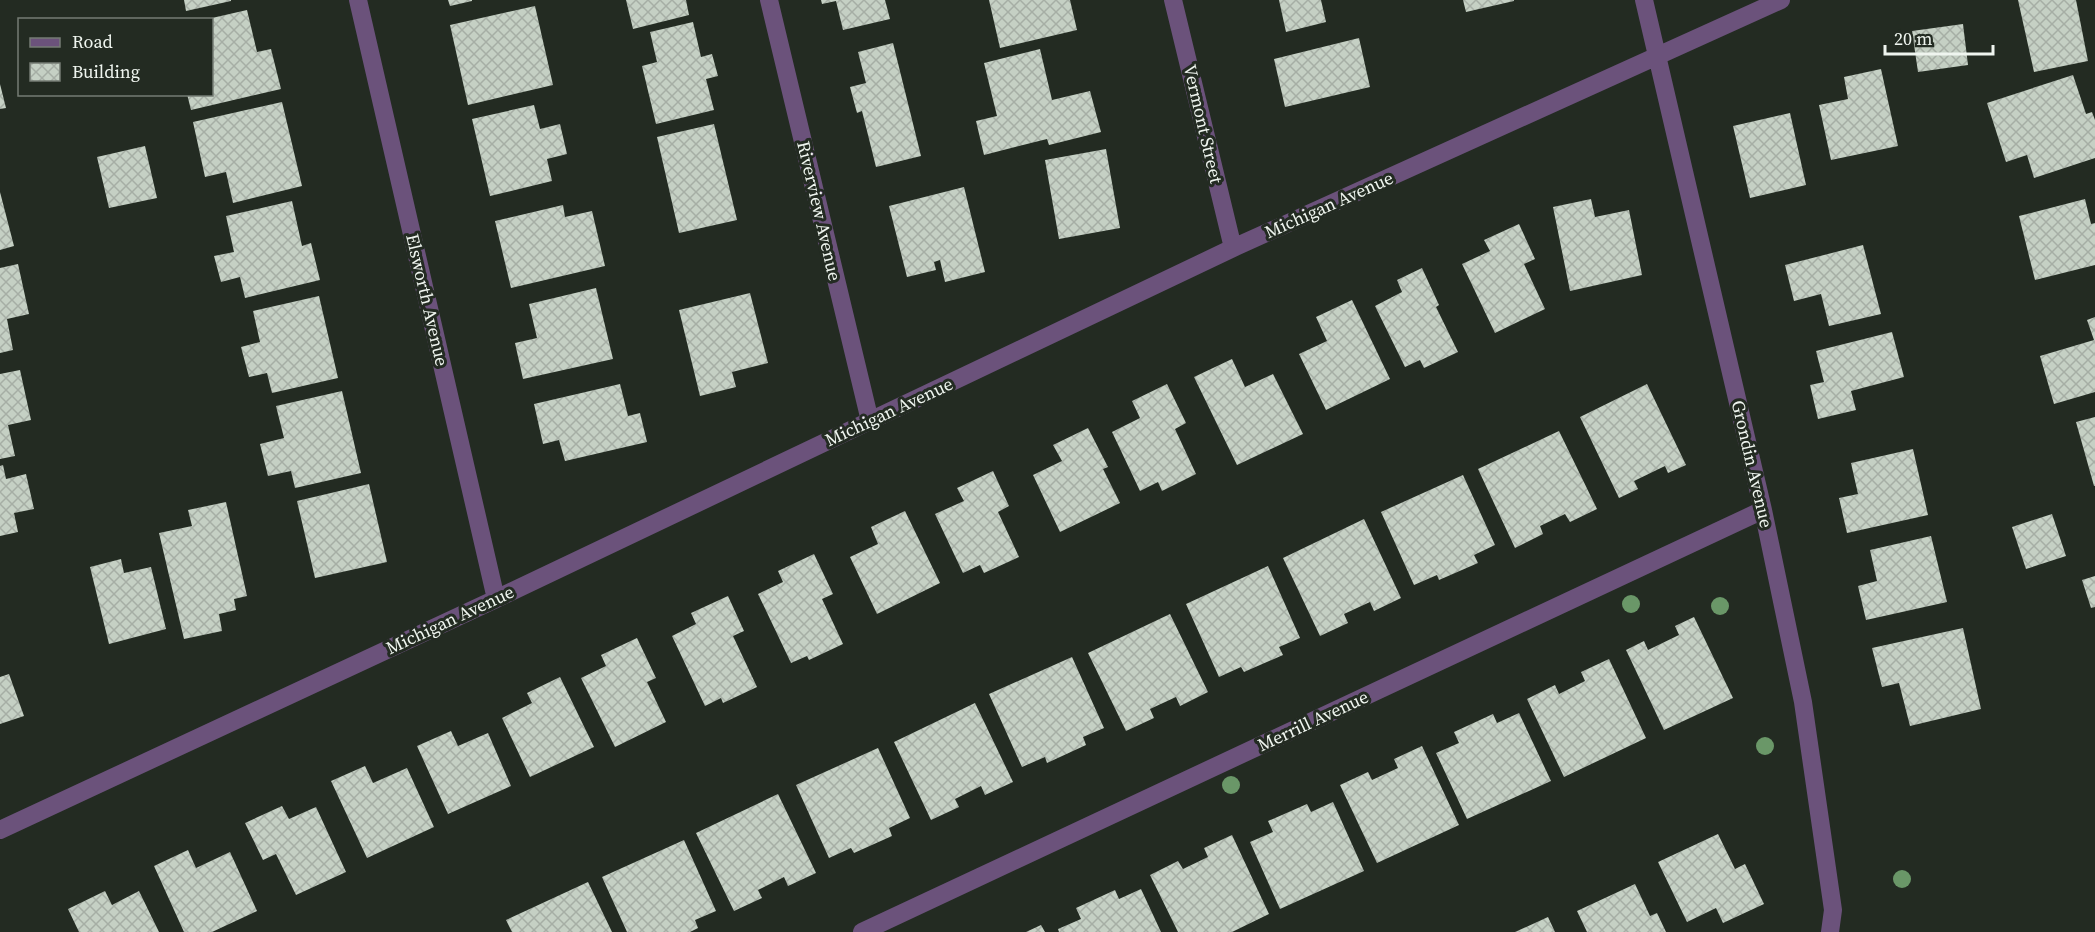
<svg xmlns="http://www.w3.org/2000/svg" width="2095" height="932" viewBox="0 0 2095 932" font-family="'Source Serif 4',serif">
<style>
.building{fill:url(#building-cross-hatch)}
.lines{fill:none;stroke-linecap:round;stroke-linejoin:round}
.minor{stroke:#6b527b;stroke-width:18}
.tree{fill:#6a9768}
.labels{text-anchor:middle;stroke-width:6;stroke-linejoin:round;paint-order:stroke}
.street-label{font-size:18px;fill:#eff5ef;stroke:#232b22}
</style>
<defs>
<pattern id="building-cross-hatch" width="8" height="8" patternUnits="userSpaceOnUse" patternTransform="scale(1.5)"><rect width="8" height="8" fill="#c5d0c4"/><path d="M0 0l8 8M0 8l8-8" fill="none" stroke="#a6aea5"/></pattern>
</defs>
<rect width="100%" height="100%" fill="#232b22"/>
<path class="building" d="M184,0H231V1L186,11Z
M448,0H472V1L450,6Z
M626,0H686L689,15L633,29Z
M821,0H885L890,19L843,30L836,1L822,4Z
M989,0H1070L1077,30L1000,48Z
M1279,0H1321L1326,22L1286,32Z
M1463,0H1514V1L1466,12Z
M2018,0H2076L2088,61L2034,72Z
M535,6L553,85L468,105L450,25Z
M247,10L257,52L271,49L281,89L191,110L187,94H212V18Z
M693,22L701,57L712,54L718,76L706,79L714,110L656,124L642,66L657,62L650,32Z
M1963,24L1968,65L1918,72L1912,31Z
M1359,38L1370,87L1285,107L1274,59Z
M893,43L921,156L876,167L862,111L857,113L850,87L866,83L858,52Z
M1040,49L1052,100L1090,91L1101,132L1049,145L1047,139L984,155L976,121L997,116L984,63Z
M1881,69L1898,146L1831,160L1819,105L1848,99L1844,77Z
M2073,75L2086,114L2092,112L2095,120V158L2034,178L2027,155L2006,162L1987,103Z
M0,84L6,108L0,109Z
M282,102L302,186L233,203L226,172L205,177L193,122Z
M534,105L540,129L560,124L567,154L547,159L552,181L490,196L472,119Z
M1790,113L1806,185L1750,198L1733,126Z
M714,124L737,220L679,233L657,137Z
M145,146L157,198L109,208L97,157Z
M1106,149L1120,228L1059,239L1045,160Z
M964,187L985,272L945,282L940,260L934,262L936,270L907,277L889,206Z
M0,192L14,246L0,250Z
M1591,199L1595,217L1629,210L1642,275L1570,291L1553,207Z
M2085,199L2091,224L2095,223V265L2035,280L2019,216Z
M292,201L302,246L311,243L320,280L245,298L240,277L221,282L214,256L234,252L226,216Z
M563,205L565,217L592,211L605,266L511,288L495,221Z
M1519,224L1535,259L1524,264L1545,309L1495,333L1462,264L1490,251L1484,240Z
M1863,245L1881,314L1829,326L1821,294L1794,301L1785,265Z
M18,264L29,314L7,319L13,350L0,353V268Z
M1422,268L1439,305L1436,307L1458,352L1424,368L1420,360L1405,367L1375,306L1402,292L1397,280Z
M596,288L613,359L523,379L515,343L537,338L529,304Z
M750,293L768,363L732,372L736,387L700,396L679,310Z
M319,296L338,378L272,393L267,373L249,377L241,347L260,342L253,311Z
M1352,300L1390,379L1326,410L1299,354L1327,341L1316,317Z
M2095,317V392L2054,404L2040,356L2094,340L2087,320Z
M1892,332L1904,377L1851,391L1856,410L1818,419L1810,385L1824,382L1816,351Z
M1232,359L1245,387L1273,374L1303,434L1237,465L1194,377Z
M20,370L31,420L8,425L15,456L0,459V374Z
M620,384L628,416L640,413L647,442L565,461L559,440L543,444L534,404Z
M1167,384L1186,423L1175,429L1196,474L1162,491L1158,482L1140,491L1112,432L1140,418L1132,401Z
M1647,384L1686,465L1668,473L1665,466L1634,481L1638,489L1619,498L1580,417Z
M342,391L361,473L295,488L291,471L268,476L260,444L284,438L276,406Z
M2095,417V486H2094L2076,422Z
M1088,428L1108,467L1103,469L1120,503L1060,532L1033,475L1062,461L1053,445Z
M1559,431L1597,509L1570,522L1565,514L1540,526L1543,534L1515,548L1478,469Z
M1913,449L1928,515L1847,533L1839,498L1858,494L1851,463Z
M3,465L6,479L26,474L34,509L14,513L18,532L0,536V466Z
M993,471L1009,506L998,512L1019,557L984,573L980,565L963,573L935,514L964,501L957,488Z
M1463,475L1495,545L1474,555L1478,563L1439,580L1437,575L1414,585L1381,512Z
M369,484L387,562L315,578L297,501Z
M226,502L247,596L234,599L236,610L219,614L222,631L184,639L159,533L192,526L188,510Z
M905,511L940,583L877,614L850,557L878,544L871,527Z
M2052,514L2066,556L2026,569L2012,527Z
M1364,519L1401,598L1374,611L1370,602L1344,614L1348,623L1320,636L1283,558Z
M1931,536L1947,602L1866,620L1858,586L1877,581L1870,550Z
M814,554L833,594L822,599L843,644L809,660L807,656L791,663L758,594L783,582L778,571Z
M121,559L124,573L151,567L166,629L109,644L90,567Z
M1268,566L1300,638L1279,647L1283,655L1244,672L1241,667L1219,677L1186,604Z
M2095,576V607L2091,608L2082,580Z
M728,596L744,631L733,636L757,687L723,703L721,698L705,706L672,636L696,624L691,613Z
M1170,614L1208,692L1180,706L1176,697L1150,709L1154,718L1126,731L1088,653Z
M1694,617L1733,698L1664,730L1626,650L1644,641L1648,650L1679,635L1675,626Z
M1963,628L1981,709L1910,726L1899,683L1882,687L1872,648Z
M637,638L656,678L647,682L666,722L615,747L581,678L606,666L601,655Z
M1072,657L1104,728L1083,737L1086,745L1047,763L1045,757L1022,767L989,694Z
M1609,659L1646,738L1564,777L1527,699L1555,685L1559,694L1585,681L1581,672Z
M9,674L24,716L0,724V677Z
M560,677L594,747L530,777L502,718L532,703L527,693Z
M975,703L1013,782L985,795L981,786L955,799L959,807L931,820L894,742Z
M1519,713L1551,781L1467,819L1436,753L1459,743L1454,732L1493,714L1497,723Z
M451,731L458,746L488,733L511,786L448,814L417,746Z
M1422,746L1459,825L1377,863L1340,785L1368,772L1372,780L1398,768L1394,759Z
M878,748L910,818L889,828L892,836L854,853L851,848L829,858L796,785Z
M365,766L373,783L407,768L434,827L367,858L331,781Z
M778,794L816,873L788,886L784,877L758,890L762,898L734,911L696,833Z
M1333,802L1364,871L1280,909L1250,842L1273,832L1268,821L1307,804L1311,812Z
M282,806L289,819L316,807L346,872L296,895L276,854L263,860L245,823Z
M1718,834L1735,869L1745,864L1764,904L1723,923L1716,908L1687,922L1658,862Z
M1232,835L1269,914L1232,932H1178L1150,875L1178,861L1183,869L1208,857L1204,848Z
M684,840L716,911L695,920L698,928L690,932H627L602,877Z
M188,850L196,868L230,852L257,911L212,932H184L154,866Z
M588,882L612,932H512L506,920Z
M1635,884L1650,916L1657,913L1666,932H1587L1577,911Z
M1141,889L1161,932H1059L1058,929L1081,919L1076,908L1115,890L1119,899Z
M105,891L112,905L139,891L159,932H79L68,909Z
M1548,917L1555,932H1515Z
M1041,925L1045,932H1026Z"/>
<g class="lines">
<path class="minor" d="M358,0L496,599
M769,0L870,421
M1173,0L1233,248
M1644,0L1763,510L1803,702L1833,910L1830,932
M0,830L496,599L1233,248L1781,0
M862,932L1763,510"/>
</g>
<g class="tree">
<circle cx="1631" cy="604" r="9"/>
<circle cx="1720" cy="606" r="9"/>
<circle cx="1765" cy="746" r="9"/>
<circle cx="1231" cy="785" r="9"/>
<circle cx="1902" cy="879" r="9"/>
</g>
<g class="labels">
<g class="street-label">
<text transform="translate(1203 124) rotate(77)" y="6">Vermont Street</text>
<text transform="translate(1329 205) rotate(-24)" y="6">Michigan Avenue</text>
<text transform="translate(819 211) rotate(77)" y="6">Riverview Avenue</text>
<text transform="translate(427 300) rotate(77)" y="6">Elsworth Avenue</text>
<text transform="translate(889 412) rotate(-25)" y="6">Michigan Avenue</text>
<text transform="translate(1752 464) rotate(77)" y="6">Grondin Avenue</text>
<text transform="translate(450 620) rotate(-25)" y="6">Michigan Avenue</text>
<text transform="translate(1313 721) rotate(-25)" y="6">Merrill Avenue</text>
</g>
</g>
<rect x="18" y="18" width="195" height="78" fill="#232b22" stroke="#757c74" stroke-width="1.5"/>
<rect x="30" y="38" width="30" height="9" fill="#6b527b" stroke="#757c74" stroke-width="1.5"/>
<text x="72" y="48" font-size="18" fill="#eff5ef">Road</text>
<rect x="30" y="63" width="30" height="18" fill="url(#building-cross-hatch)" stroke="#757c74" stroke-width="1.5"/>
<text x="72" y="78" font-size="18" fill="#eff5ef">Building</text>
<path d="M1885 45v9h108v-9" fill="none" stroke="#eff5ef" stroke-width="3"/>
<text x="1894" y="45" font-size="18" fill="#eff5ef" stroke="#232b22" stroke-width="4.5" paint-order="stroke">20 m</text>
</svg>
